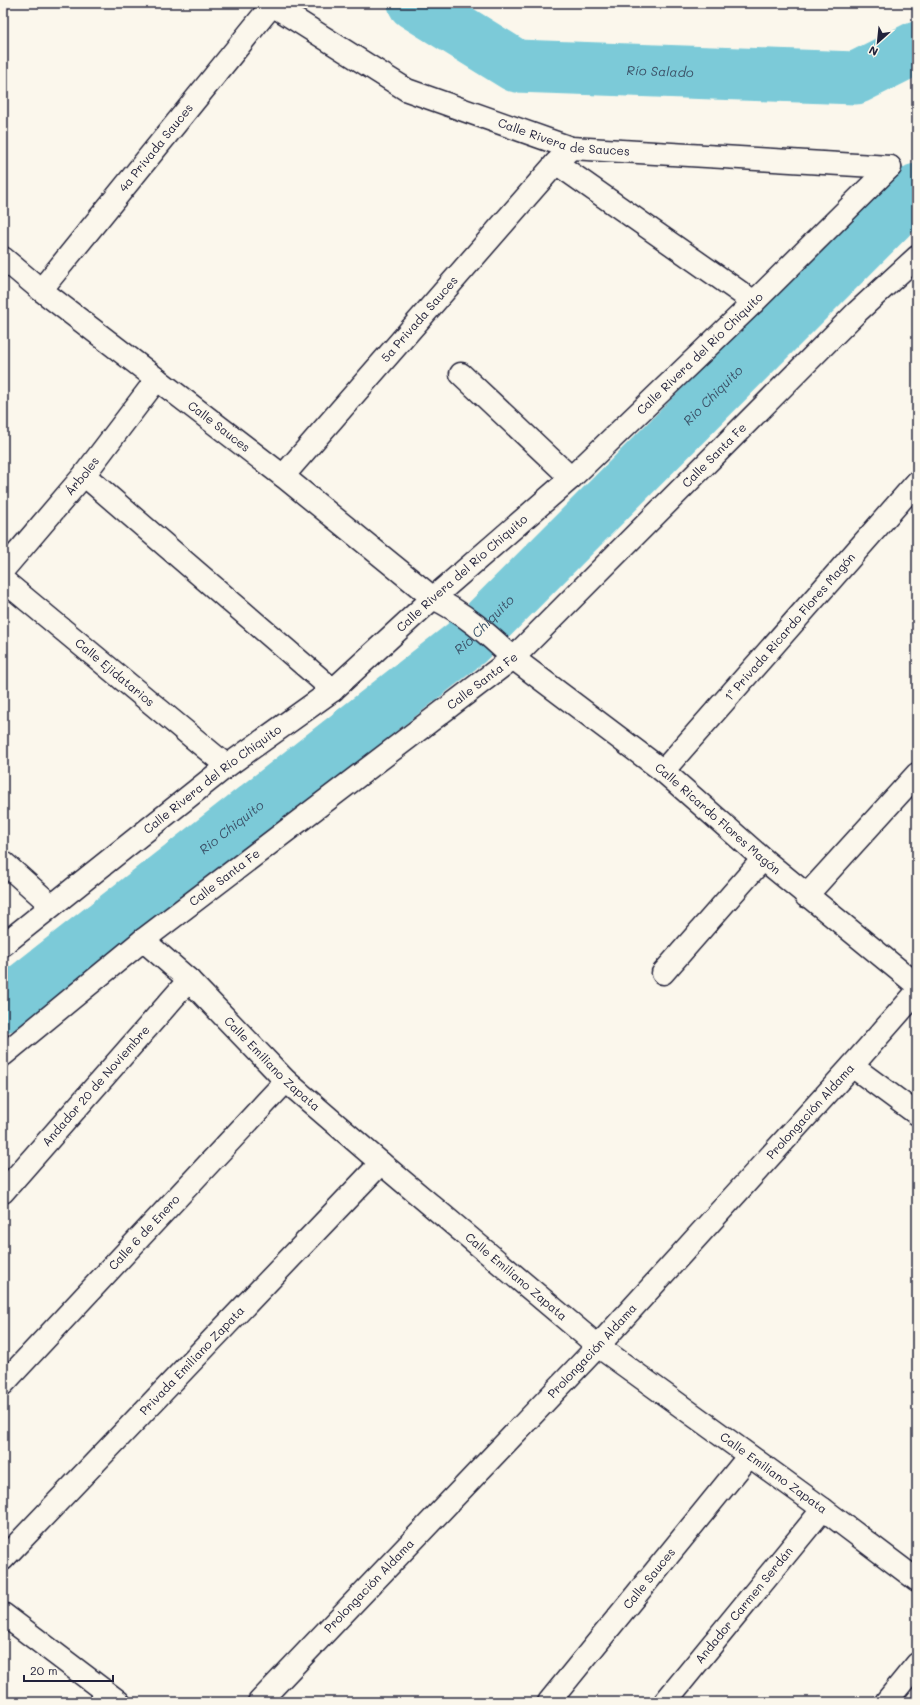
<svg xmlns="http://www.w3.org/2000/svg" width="920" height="1705" viewBox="0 0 920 1705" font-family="Mali,sans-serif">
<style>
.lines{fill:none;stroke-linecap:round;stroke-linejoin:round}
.river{stroke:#7bcad8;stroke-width:53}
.minor-casing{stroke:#22223b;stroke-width:25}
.minor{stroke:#fbf7ec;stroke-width:22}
.labels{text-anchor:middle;stroke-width:3;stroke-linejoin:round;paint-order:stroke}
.street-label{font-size:12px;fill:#22223b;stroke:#fbf7ec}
.water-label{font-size:13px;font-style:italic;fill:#3d546a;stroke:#fbf7ec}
</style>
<rect width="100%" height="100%" fill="#fbf7ec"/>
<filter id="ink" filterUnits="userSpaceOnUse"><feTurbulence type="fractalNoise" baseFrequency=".025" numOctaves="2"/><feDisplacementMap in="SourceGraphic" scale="8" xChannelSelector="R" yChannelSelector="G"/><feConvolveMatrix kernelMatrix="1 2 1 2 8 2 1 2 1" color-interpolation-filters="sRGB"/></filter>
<g filter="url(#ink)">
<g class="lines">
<g class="river">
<path id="s1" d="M414,3L516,66L856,78L917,47"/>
<path id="s2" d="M3,1006L466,643L917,190"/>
</g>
<defs>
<g id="minor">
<path id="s3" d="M269,3L407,90L571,148L890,167"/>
<path d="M556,163L754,302"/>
<path id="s4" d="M3,258L41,290L283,476L433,598C463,612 489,635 513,658L663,771L763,859L917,985"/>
<path id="s5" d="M41,290L272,5"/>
<path d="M461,374L571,478"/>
<path d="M84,475L333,690"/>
<path id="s6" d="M283,476L556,163L571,148"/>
<path id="s7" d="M3,570L84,475L157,379"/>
<path id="s8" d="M3,580L227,766"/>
<path d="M663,771L917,482"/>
<path d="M3,862L51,905"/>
<path d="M806,896L917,774"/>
<path id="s9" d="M143,940L189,980L286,1081L381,1163L598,1346L823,1509L917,1580"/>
<path id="s10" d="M3,945L227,766L333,690L433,598L571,478L754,302L890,167"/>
<path d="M663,973L763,859"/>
<path id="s11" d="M3,1055L143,940L513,658L856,313L917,257"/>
<path d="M852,1066L917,1114"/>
<path id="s12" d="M3,1192L189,980"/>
<path id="s13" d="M3,1384L286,1081"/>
<path id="s14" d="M3,1559L381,1163"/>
<path d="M3,1614L119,1702"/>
<path id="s15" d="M259,1702L598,1346L852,1066L917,992"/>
<path id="s16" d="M549,1702L749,1456"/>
<path id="s17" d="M665,1702L823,1509"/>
<path d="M886,1702L917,1664"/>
</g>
</defs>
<use href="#minor" class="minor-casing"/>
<use href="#minor" class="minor"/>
</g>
</g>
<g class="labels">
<g class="street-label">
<text dy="4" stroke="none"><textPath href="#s3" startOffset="328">Calle Rivera de Sauces</textPath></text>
<text dy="4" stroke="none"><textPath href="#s5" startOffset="183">4a Privada Sauces</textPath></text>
<text dy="4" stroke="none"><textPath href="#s6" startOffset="208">5a Privada Sauces</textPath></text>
<text dy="4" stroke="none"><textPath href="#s10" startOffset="915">Calle Rivera del Río Chiquito</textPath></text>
<text dy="4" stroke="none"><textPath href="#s4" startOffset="274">Calle Sauces</textPath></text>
<text dy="4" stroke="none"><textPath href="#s11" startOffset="932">Calle Santa Fe</textPath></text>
<text dy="4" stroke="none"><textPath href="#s7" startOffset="123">Árboles</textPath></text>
<text dy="4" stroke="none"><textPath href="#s10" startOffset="591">Calle Rivera del Río Chiquito</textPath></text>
<text transform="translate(790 627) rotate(-49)" y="4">1ª Privada Ricardo Flores Magón</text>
<text dy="4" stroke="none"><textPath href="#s8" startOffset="145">Calle Ejidatarios</textPath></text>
<text dy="4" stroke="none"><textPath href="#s11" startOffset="608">Calle Santa Fe</textPath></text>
<text dy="4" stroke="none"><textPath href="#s10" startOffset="267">Calle Rivera del Río Chiquito</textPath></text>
<text dy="4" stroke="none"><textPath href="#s4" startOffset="909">Calle Ricardo Flores Magón</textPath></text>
<text dy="4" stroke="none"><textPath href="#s11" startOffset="284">Calle Santa Fe</textPath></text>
<text dy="4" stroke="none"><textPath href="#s9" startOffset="179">Calle Emiliano Zapata</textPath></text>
<text dy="4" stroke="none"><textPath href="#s12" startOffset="141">Andador 20 de Noviembre</textPath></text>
<text dy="4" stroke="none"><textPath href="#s15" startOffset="808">Prolongación Aldama</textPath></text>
<text dy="4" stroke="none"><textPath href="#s13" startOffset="207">Calle 6 de Enero</textPath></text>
<text dy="4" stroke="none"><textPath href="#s9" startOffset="503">Calle Emiliano Zapata</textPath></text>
<text dy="4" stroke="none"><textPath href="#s15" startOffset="484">Prolongación Aldama</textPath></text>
<text dy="4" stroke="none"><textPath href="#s14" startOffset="274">Privada Emiliano Zapata</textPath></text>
<text dy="4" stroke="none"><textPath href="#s9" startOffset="827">Calle Emiliano Zapata</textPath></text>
<text dy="4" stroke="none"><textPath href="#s16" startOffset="159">Calle Sauces</textPath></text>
<text dy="4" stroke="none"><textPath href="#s15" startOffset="160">Prolongación Aldama</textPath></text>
<text dy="4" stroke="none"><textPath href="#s17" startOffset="125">Andador Carmen Serdán</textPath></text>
</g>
<g class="water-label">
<text dy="5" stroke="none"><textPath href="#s1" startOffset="264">Río Salado</textPath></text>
<text dy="5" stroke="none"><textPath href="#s2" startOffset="938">Rio Chiquito</textPath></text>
<text dy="5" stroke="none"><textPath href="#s2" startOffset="614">Rio Chiquito</textPath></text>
<text dy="5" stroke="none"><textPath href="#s2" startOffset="290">Rio Chiquito</textPath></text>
</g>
</g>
<rect width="920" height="1705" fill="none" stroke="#fbf7ec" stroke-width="16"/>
<rect x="8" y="8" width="904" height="1689" fill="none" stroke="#22223b" stroke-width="1.5" filter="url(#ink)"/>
<g transform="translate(878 42) rotate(207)" stroke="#fbf7ec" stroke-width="3" paint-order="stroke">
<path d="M0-3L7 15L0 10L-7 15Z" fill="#22223b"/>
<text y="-6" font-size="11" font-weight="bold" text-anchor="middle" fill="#22223b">N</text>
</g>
<path d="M24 1675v6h89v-6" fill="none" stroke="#22223b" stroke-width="2"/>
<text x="30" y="1675" font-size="12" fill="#22223b" stroke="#fbf7ec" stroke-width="3" paint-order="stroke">20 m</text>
</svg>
